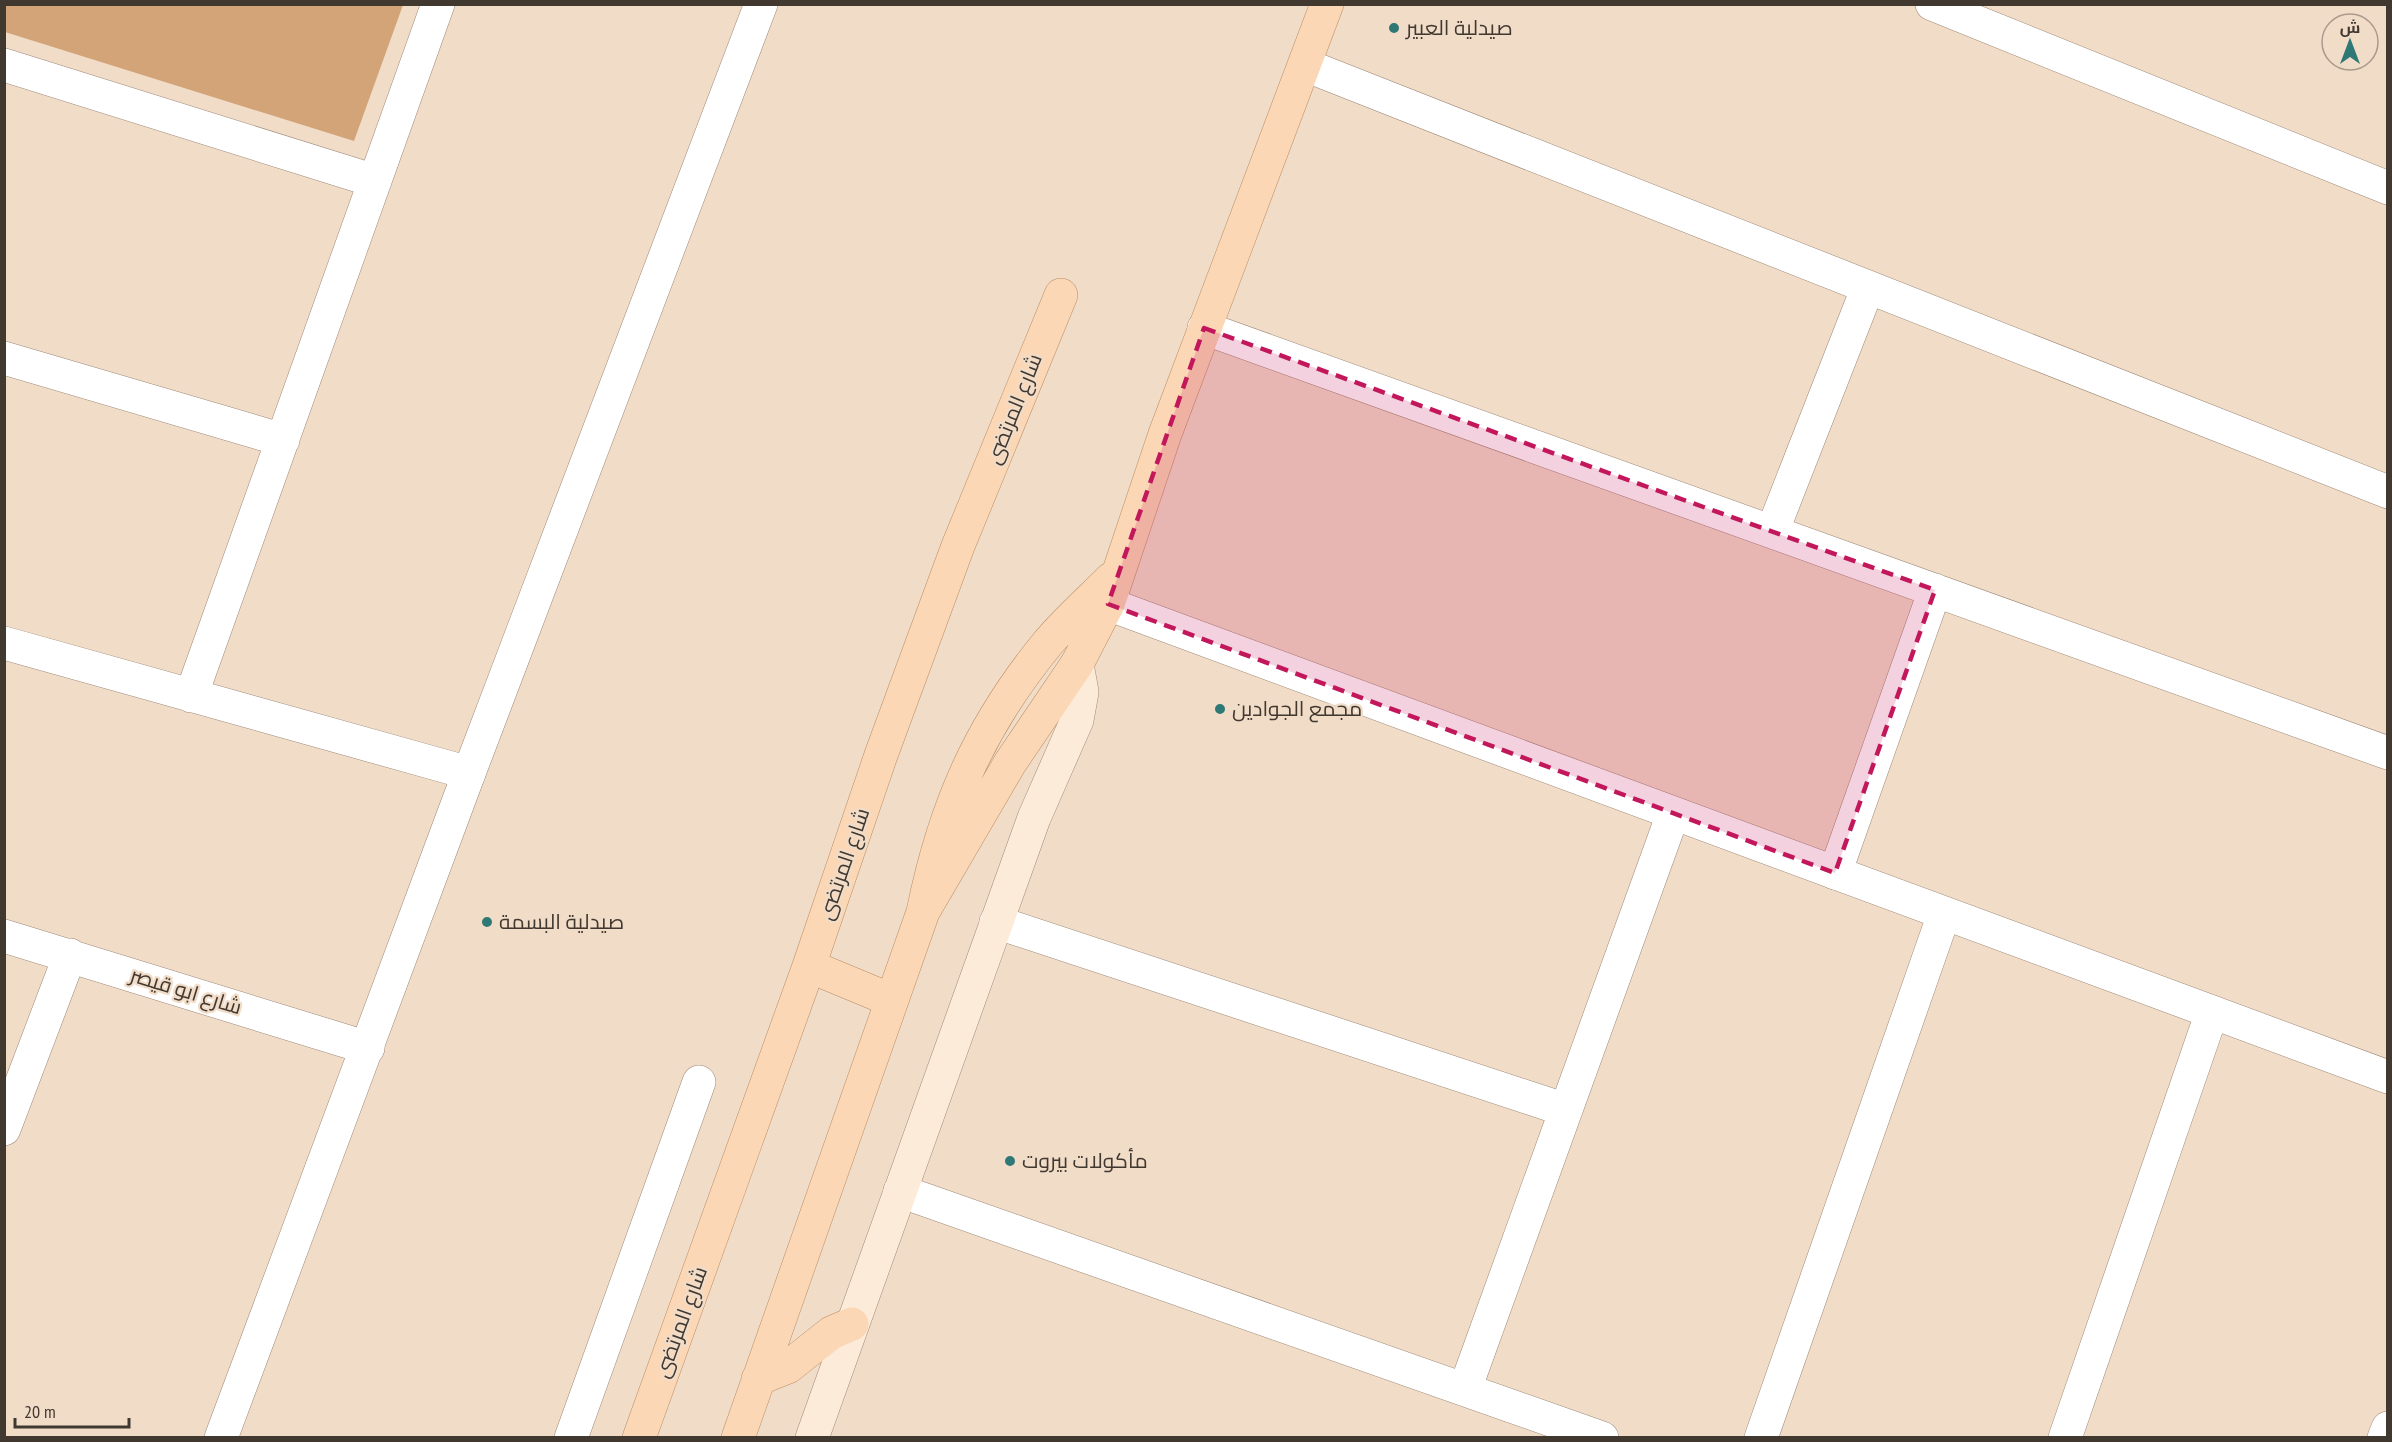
<svg xmlns="http://www.w3.org/2000/svg" width="2392" height="1442" viewBox="0 0 2392 1442" font-family="'PT Sans Narrow',Cairo,sans-serif">
<style>
.park{fill:#d2a478}
.lines{fill:none;stroke-linecap:round;stroke-linejoin:round}
.minor-casing{stroke:#9e8a78;stroke-width:34}
.tertiary-casing{stroke:#9e8a78;stroke-width:34}
.secondary-casing{stroke:#9e8a78;stroke-width:34}
.primary-casing{stroke:#b88e67;stroke-width:34}
.minor{stroke:#fff;stroke-width:33}
.tertiary{stroke:#fff;stroke-width:33}
.secondary{stroke:#fdebda;stroke-width:33}
.primary{stroke:#fbd7b5;stroke-width:33}
.marked{fill:#c2185b;fill-opacity:0.2;stroke:#c2185b;stroke-width:4.5;stroke-dasharray:12 8;stroke-linejoin:round}
.poi-dot{fill:#2e7876;stroke:#f1dcc8;stroke-width:2}
.labels{text-anchor:middle;stroke-width:4.5;stroke-linejoin:round;paint-order:stroke}
.poi-label{font-size:21px;fill:#413830;stroke:#f1dcc8;text-anchor:start}
.street-label{font-size:21px;fill:#413830;stroke:#f1dcc8}
</style>
<rect width="100%" height="100%" fill="#f1dcc8"/>
<path class="park" d="M4,5L5,4L403,5L354,141L5,32Z"/>
<g class="lines">
<defs>
<path id="minor" d="M1932,4L2388,188
M4,65L375,181
M1305,65L2388,492
M1204,328L2388,753
M4,358L283,440
M1772,532L1868,287
M4,643L469,773
M191,696L438,4
M1835,873L1935,590
M996,922L1566,1110
M4,936L368,1048
M4,1129L70,955
M900,1191L1602,1438
M1465,1389L1673,814
M1761,1438L1944,914
M2065,1438L2212,1012"/>
<path id="tertiary" d="M1108,604L2388,1077
M221,1438L469,773L761,4
M571,1438L699,1082
M2384,1438L2388,1428"/>
<path id="secondary" d="M812,1438L1034,818L1077,720L1082,692L1077,664"/>
<path id="primary" d="M923,912L1010,763L1077,664L1108,604L1165,434L1327,4
M809,966L891,1000
M758,1379L788,1367L831,1333L852,1324
M639,1438L809,966L881,755L958,546L1061,295
M738,1438L923,912C944,808 979,727 1047,644C1066,621 1090,600 1111,579"/>
</defs>
<use href="#minor" class="minor-casing"/>
<use href="#tertiary" class="tertiary-casing"/>
<use href="#secondary" class="secondary-casing"/>
<use href="#primary" class="primary-casing"/>
<use href="#minor" class="minor"/>
<use href="#tertiary" class="tertiary"/>
<use href="#secondary" class="secondary"/>
<use href="#primary" class="primary"/>
</g>
<path class="marked" d="M1204,328L1935,590L1835,873L1108,604Z"/>
<g class="poi-dot">
<circle cx="1394" cy="28" r="6"/>
<circle cx="1220" cy="709" r="6"/>
<circle cx="487" cy="922" r="6"/>
<circle cx="1010" cy="1161" r="6"/>
</g>
<g class="labels">
<g class="poi-label">
<text x="1406" y="35">صيدلية العبير</text>
<text x="1232" y="716">مجمع الجوادين</text>
<text x="499" y="929">صيدلية البسمة</text>
<text x="1022" y="1168">مأكولات بيروت</text>
</g>
<g class="street-label">
<text transform="translate(1014 409) rotate(-68)" y="7">شارع المرتضى</text>
<text transform="translate(844 864) rotate(-71)" y="7">شارع المرتضى</text>
<text transform="translate(186 991) rotate(17)" y="7">شارع ابو قيصر</text>
<text transform="translate(681 1322) rotate(-70)" y="7">شارع المرتضى</text>
</g>
</g>
<rect width="2392" height="1442" fill="none" stroke="#413830" stroke-width="12"/>
<g transform="translate(2350 42)"><circle r="28" fill="#f1dcc8" stroke="#ab9a8b" stroke-width="1.5"/>
<path d="M0-4.5L10 22L0 15L-10 22Z" fill="#2e7876"/>
<text y="-9" font-size="16" font-weight="bold" text-anchor="middle" fill="#413830">ش</text>
</g>
<path d="M15 1418v9h114v-9" fill="none" stroke="#413830" stroke-width="3"/>
<text x="24" y="1418" font-size="18" fill="#413830" stroke="#f1dcc8" stroke-width="4.5" paint-order="stroke">20 m</text>
</svg>
